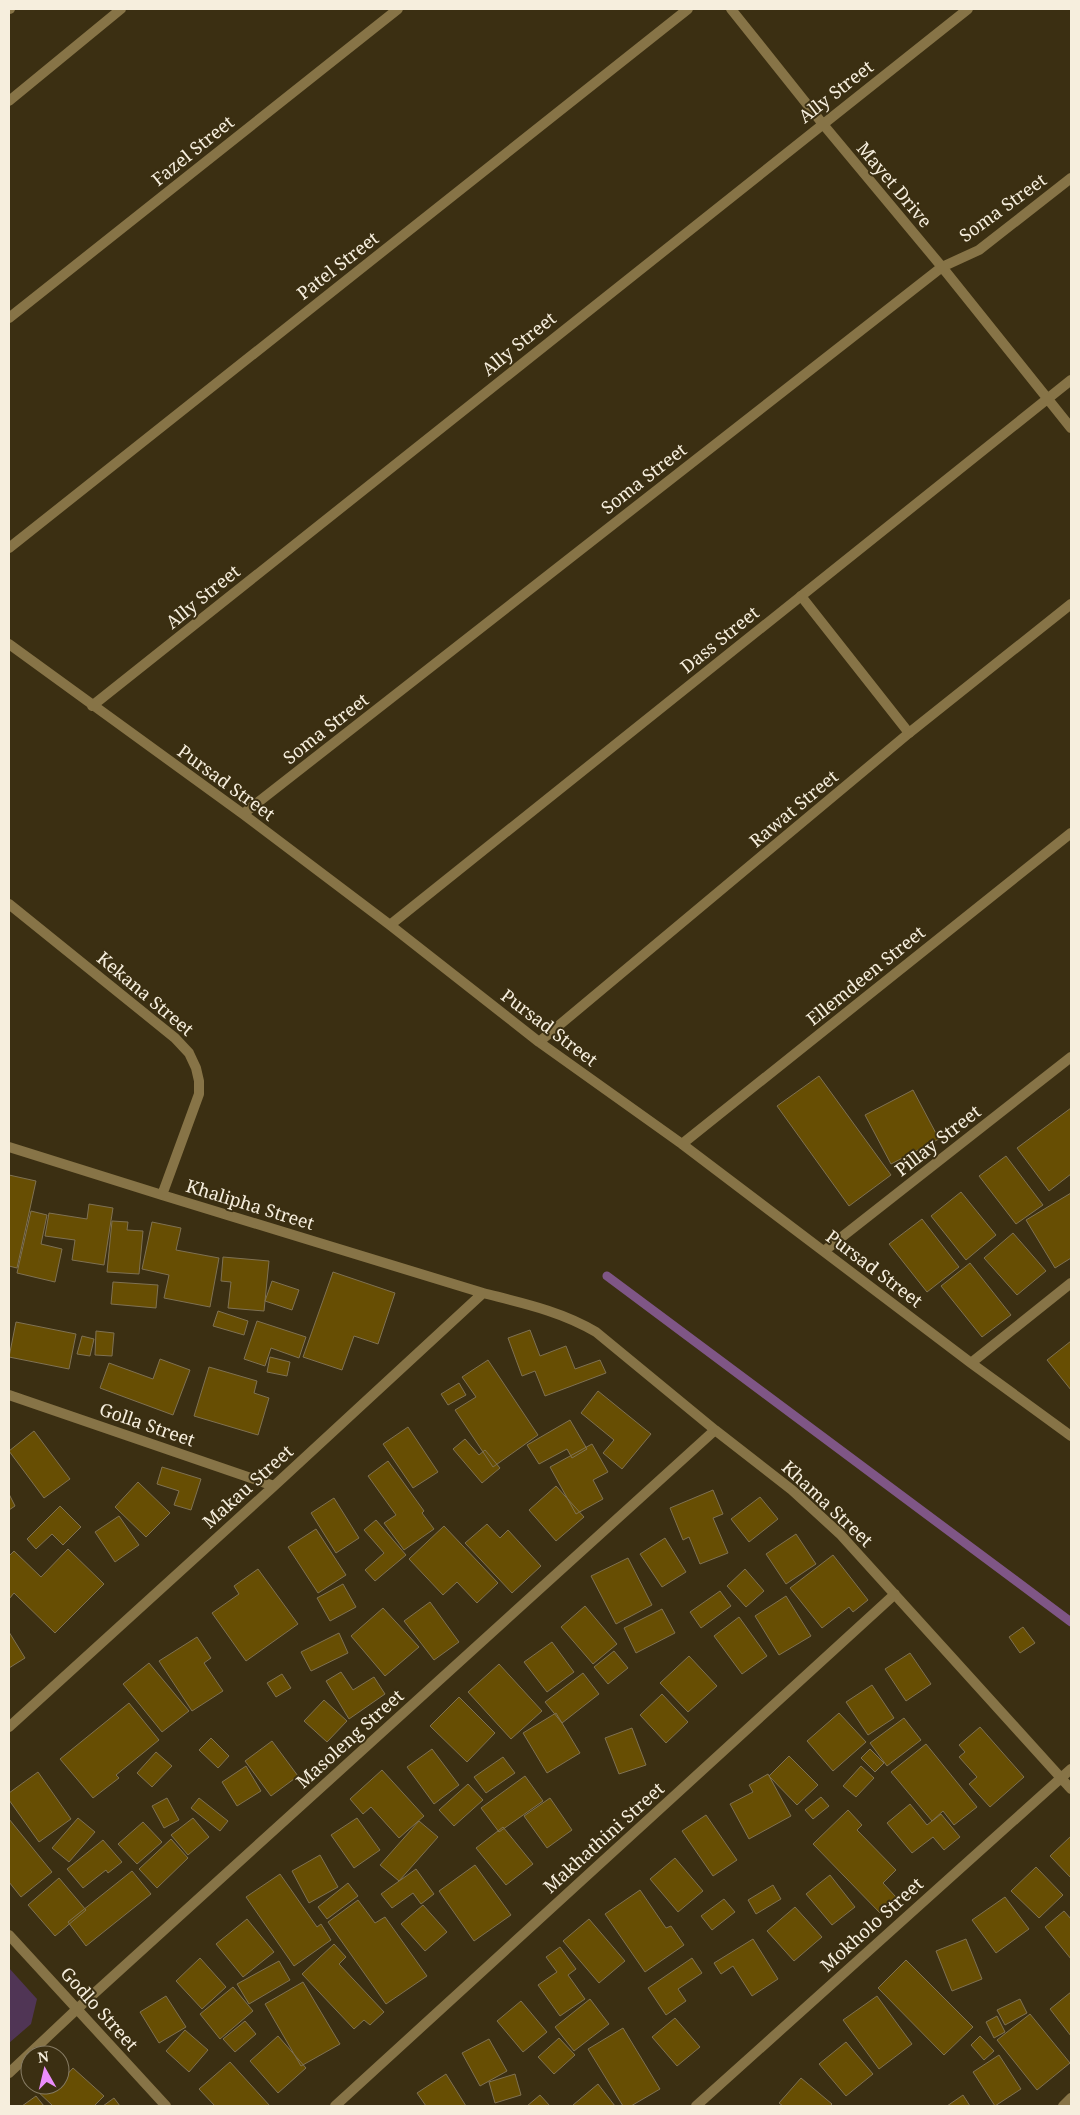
<svg xmlns="http://www.w3.org/2000/svg" width="1080" height="2115" viewBox="0 0 1080 2115" font-family="'Noto Serif',serif">
<style>
.green{fill:#503555}
.lines{fill:none;stroke-linecap:round;stroke-linejoin:round}
.stream{stroke:#7f5686;stroke-width:9}
.building{fill:#674e03;stroke:#7f7152}
.service{stroke:#877447;stroke-width:10}
.minor{stroke:#877447;stroke-width:10}
.tertiary{stroke:#877447;stroke-width:10}
.labels{text-anchor:middle;stroke-width:4;stroke-linejoin:round;paint-order:stroke}
.street-label{font-size:18px;fill:#f6eedd;stroke:#3b2f12}
</style>
<rect width="100%" height="100%" fill="#3b2f12"/>
<path class="green" d="M9,1968L37,1999L31,2024L9,2043Z"/>
<g class="lines">
<path class="stream" d="M607,1276L1071,1622"/>
</g>
<path class="building" d="M819,1076L891,1175L849,1206L777,1106Z
M913,1090L939,1139L891,1164L865,1115Z
M1071,1108V1174L1049,1191L1017,1148Z
M1006,1156L1043,1205L1016,1224L979,1176Z
M9,1175L36,1181L17,1268L9,1266Z
M961,1192L996,1235L966,1260L931,1216Z
M1071,1193V1258L1055,1268L1026,1220Z
M89,1204L113,1208L104,1265L72,1260L75,1240L45,1236L49,1213L87,1219Z
M31,1211L47,1215L41,1244L62,1249L55,1282L17,1273Z
M922,1219L959,1267L927,1292L889,1244Z
M112,1221L128,1222L127,1230L143,1231L139,1274L107,1272Z
M152,1222L181,1228L176,1250L219,1258L210,1307L164,1298L169,1275L142,1269Z
M1013,1233L1046,1271L1017,1295L984,1258Z
M223,1257L269,1261L264,1311L228,1308L231,1282L221,1281Z
M970,1263L1011,1315L982,1337L941,1286Z
M333,1272L395,1293L378,1344L354,1336L342,1370L303,1357Z
M272,1281L299,1290L292,1310L265,1301Z
M113,1282L158,1285L156,1308L111,1304Z
M218,1311L248,1321L244,1335L213,1326Z
M257,1321L306,1337L299,1358L271,1348L265,1366L244,1359Z
M16,1322L76,1334L69,1369L9,1357Z
M530,1330L540,1356L566,1346L575,1369L600,1360L606,1373L545,1396L535,1371L522,1376L508,1338Z
M96,1331L114,1333L112,1356L95,1355Z
M82,1336L94,1339L90,1356L77,1354Z
M1071,1341V1390L1047,1360Z
M270,1357L290,1362L287,1376L267,1372Z
M160,1359L190,1370L173,1415L100,1388L109,1363L153,1379Z
M488,1360L538,1435L493,1467L455,1410L476,1397L462,1377Z
M209,1367L257,1381L254,1393L269,1398L258,1435L194,1416Z
M459,1383L466,1395L448,1405L441,1394Z
M598,1391L651,1434L622,1469L603,1453L614,1440L581,1413Z
M570,1420L587,1449L572,1458L567,1449L539,1464L527,1445Z
M408,1427L438,1472L413,1488L383,1444Z
M34,1431L70,1479L44,1498L9,1451Z
M465,1439L479,1455L485,1450L500,1468L482,1483L453,1449Z
M592,1444L608,1472L593,1480L603,1499L576,1514L550,1467Z
M388,1461L424,1511L422,1513L434,1529L404,1550L384,1523L396,1515L368,1476Z
M162,1467L201,1479L191,1510L174,1505L179,1491L157,1484Z
M138,1482L170,1513L146,1537L115,1507Z
M556,1486L584,1517L556,1541L529,1510Z
M713,1490L723,1514L713,1518L728,1553L700,1564L689,1537L683,1540L670,1508Z
M9,1494L15,1506L9,1510Z
M760,1497L778,1519L749,1542L731,1519Z
M334,1498L359,1538L336,1553L311,1513Z
M60,1506L81,1527L63,1545L52,1534L36,1549L27,1539Z
M119,1516L139,1545L115,1562L95,1532Z
M376,1520L406,1555L375,1581L365,1570L384,1553L364,1530Z
M487,1524L500,1538L508,1530L541,1566L512,1593L465,1543Z
M444,1526L498,1583L477,1603L457,1582L443,1595L409,1559Z
M316,1529L346,1575L318,1593L288,1547Z
M796,1534L816,1564L786,1584L766,1554Z
M665,1538L686,1572L662,1587L640,1554Z
M68,1549L104,1584L55,1633L14,1593L9,1599V1556L14,1551L41,1577Z
M833,1555L868,1600L853,1612L849,1607L822,1628L790,1588Z
M628,1558L652,1605L616,1624L591,1576Z
M258,1569L298,1624L246,1661L212,1613L239,1594L234,1586Z
M745,1569L764,1591L746,1607L727,1586Z
M343,1584L356,1607L330,1621L317,1598Z
M720,1591L731,1606L701,1628L690,1612Z
M786,1596L811,1636L779,1655L755,1616Z
M430,1602L459,1642L434,1660L404,1621Z
M585,1606L617,1644L593,1664L561,1627Z
M383,1608L419,1647L385,1676L351,1636Z
M662,1609L675,1633L636,1653L624,1628Z
M739,1617L767,1656L742,1674L714,1636Z
M1023,1627L1035,1643L1020,1653L1009,1637Z
M9,1632L25,1658L9,1668Z
M339,1633L348,1653L311,1671L301,1652Z
M197,1637L211,1658L204,1663L223,1691L192,1711L159,1661Z
M552,1642L574,1672L547,1692L524,1662Z
M614,1651L628,1668L608,1684L594,1667Z
M910,1653L931,1684L906,1701L885,1669Z
M689,1656L717,1686L688,1712L660,1683Z
M149,1663L189,1711L162,1732L123,1684Z
M499,1664L542,1711L511,1739L468,1692Z
M341,1672L353,1690L374,1677L385,1694L349,1719L326,1681Z
M583,1673L599,1694L562,1723L545,1702Z
M282,1674L291,1688L276,1697L267,1683Z
M872,1685L894,1718L868,1735L846,1702Z
M662,1694L688,1722L666,1743L640,1715Z
M459,1697L495,1733L467,1762L430,1726Z
M324,1700L347,1721L327,1742L304,1721Z
M129,1703L159,1740L116,1775L119,1778L93,1798L60,1759Z
M556,1713L580,1753L547,1773L523,1733Z
M839,1713L866,1742L833,1771L807,1741Z
M904,1718L921,1740L887,1766L870,1743Z
M980,1727L1024,1777L990,1807L969,1784L977,1777L959,1757L965,1752L959,1745Z
M632,1728L646,1765L619,1774L605,1738Z
M211,1738L229,1756L218,1768L199,1750Z
M272,1741L298,1776L271,1796L245,1761Z
M926,1744L977,1807L954,1825L943,1811L932,1821L891,1772Z
M432,1749L459,1785L434,1804L407,1767Z
M870,1749L884,1763L875,1772L861,1758Z
M156,1752L172,1766L152,1787L137,1773Z
M789,1756L818,1785L797,1805L769,1776Z
M503,1757L515,1773L486,1793L474,1777Z
M246,1766L261,1791L237,1806L222,1782Z
M861,1766L874,1778L856,1797L843,1786Z
M382,1770L424,1816L399,1838L371,1807L363,1814L350,1799Z
M38,1772L71,1819L39,1842L9,1800V1793Z
M768,1774L791,1816L749,1839L730,1804L753,1792L749,1785Z
M525,1776L543,1801L499,1832L481,1808Z
M468,1784L483,1800L454,1826L439,1810Z
M821,1797L829,1806L813,1819L805,1810Z
M167,1798L179,1820L164,1828L152,1806Z
M199,1798L228,1821L220,1831L191,1808Z
M550,1798L572,1830L547,1848L524,1816Z
M910,1804L927,1825L941,1814L960,1837L944,1850L933,1837L912,1853L887,1823Z
M848,1810L862,1825L857,1830L896,1870L883,1883L896,1897L880,1913L813,1844Z
M706,1815L737,1860L713,1876L682,1831Z
M78,1818L95,1832L69,1862L52,1848Z
M193,1818L209,1837L188,1855L171,1835Z
M357,1818L380,1850L354,1868L331,1835Z
M9,1819L52,1872L21,1897L9,1882Z
M419,1821L438,1837L399,1881L380,1865Z
M143,1822L162,1842L137,1864L118,1844Z
M503,1827L533,1864L506,1885L476,1848Z
M1071,1836V1878L1050,1856Z
M171,1839L188,1858L157,1888L139,1869Z
M103,1840L122,1862L108,1873L106,1870L83,1888L67,1869Z
M320,1855L338,1887L309,1903L292,1871Z
M675,1858L703,1891L678,1912L650,1879Z
M475,1865L511,1915L474,1941L439,1891Z
M1036,1867L1063,1895L1039,1918L1011,1891Z
M416,1869L434,1894L421,1904L413,1893L392,1908L381,1894Z
M132,1871L151,1894L86,1946L68,1922Z
M280,1874L317,1927L321,1924L331,1940L294,1966L246,1897Z
M830,1875L855,1907L832,1925L806,1894Z
M59,1878L86,1910L55,1936L28,1905Z
M348,1883L358,1896L327,1919L318,1907Z
M773,1885L781,1899L756,1914L748,1900Z
M640,1890L666,1928L671,1926L684,1945L645,1972L605,1914Z
M1005,1897L1029,1929L996,1953L972,1920Z
M724,1899L735,1912L712,1930L701,1916Z
M358,1900L375,1923L385,1917L427,1976L386,2004L328,1922Z
M423,1905L447,1932L425,1951L401,1924Z
M795,1907L822,1937L794,1961L767,1931Z
M1064,1911L1071,1919V1959L1045,1927Z
M247,1919L274,1952L243,1977L216,1944Z
M589,1919L625,1961L599,1983L563,1941Z
M753,1939L778,1979L752,1996L733,1966L721,1974L714,1963Z
M966,1939L982,1979L952,1991L936,1951Z
M334,1944L346,1957L339,1964L384,2012L370,2025L364,2020L354,2029L302,1974Z
M560,1947L576,1969L568,1975L585,1999L560,2016L538,1985L557,1972L546,1957Z
M200,1958L226,1987L202,2009L176,1981Z
M692,1958L702,1973L678,1989L686,2001L666,2015L648,1988Z
M906,1960L973,2027L944,2055L878,1988Z
M279,1961L290,1980L249,2004L237,1984Z
M303,1982L340,2044L301,2066L265,2004Z
M233,1987L253,2011L220,2039L200,2014Z
M1071,1992V2036L1050,2009Z
M166,1996L186,2027L159,2043L140,2012Z
M877,1996L912,2044L879,2069L843,2020Z
M590,1999L609,2024L574,2051L555,2027Z
M1020,1999L1027,2013L1005,2025L997,2010Z
M521,2001L547,2032L523,2052L497,2021Z
M1030,2014L1070,2063L1037,2090L997,2040Z
M997,2016L1005,2032L994,2038L986,2022Z
M675,2018L700,2047L677,2066L652,2037Z
M245,2021L256,2034L235,2052L223,2039Z
M623,2028L660,2089L631,2106H623L588,2049Z
M185,2030L208,2050L189,2072L166,2051Z
M278,2036L306,2068L278,2093L250,2061Z
M980,2036L994,2051L984,2060L971,2045Z
M559,2038L575,2055L554,2074L538,2057Z
M489,2039L507,2071L480,2086L462,2053Z
M846,2042L873,2074L846,2096L819,2064Z
M999,2055L1021,2089L995,2106L973,2072Z
M230,2062L270,2106H215L199,2089Z
M73,2068L104,2096L94,2106H53L35,2089L38,2085H60V2078L62,2080Z
M446,2074L466,2106H426L417,2093Z
M515,2074L521,2095L495,2103L489,2082Z
M801,2078L832,2104L830,2106H783L779,2103Z
M598,2084L615,2106H574L573,2105Z
M540,2095L550,2106H527Z
M963,2095L970,2106H947Z
M36,2096L44,2106H22Z
M114,2098L120,2106H103Z"/>
<g class="lines">
<path class="service" d="M801,596L909,733"/>
<path class="minor" d="M731,9L822,123L942,267L1071,428
M9,101L121,9
M9,318L398,9
M9,548L688,9
M9,644L243,814L390,925L539,1042L682,1144L971,1363L1071,1436
M92,706L968,9
M243,814L942,267L979,250L1071,178
M9,904L175,1038L189,1053L196,1068L199,1081V1094L162,1195
M390,925L1071,380
M539,1042L909,733L1071,604
M682,1144L1071,833
M9,1147L162,1195L483,1293
M824,1251L1071,1057
M971,1363L1071,1283
M9,1395L274,1486
M9,1727L274,1486L483,1293C522,1303 561,1311 596,1332L715,1430L792,1490L840,1534L1071,1789
M9,1935L166,2106
M9,2073L77,2009L715,1430
M335,2106L895,1594
M696,2106L1071,1769
M1063,2106L1071,2098"/>
<path class="tertiary" d="M9,9H10"/>
</g>
<g class="labels">
<g class="street-label">
<text transform="translate(836 92) rotate(-38)" y="6">Ally Street</text>
<text transform="translate(193 151) rotate(-39)" y="6">Fazel Street</text>
<text transform="translate(894 185) rotate(50)" y="6">Mayet Drive</text>
<text transform="translate(1003 208) rotate(-36)" y="6">Soma Street</text>
<text transform="translate(338 266) rotate(-38)" y="6">Patel Street</text>
<text transform="translate(519 344) rotate(-39)" y="6">Ally Street</text>
<text transform="translate(644 479) rotate(-38)" y="6">Soma Street</text>
<text transform="translate(203 597) rotate(-39)" y="6">Ally Street</text>
<text transform="translate(720 640) rotate(-39)" y="6">Dass Street</text>
<text transform="translate(326 729) rotate(-38)" y="6">Soma Street</text>
<text transform="translate(226 783) rotate(36)" y="6">Pursad Street</text>
<text transform="translate(794 809) rotate(-40)" y="6">Rawat Street</text>
<text transform="translate(866 976) rotate(-39)" y="6">Ellemdeen Street</text>
<text transform="translate(145 994) rotate(40)" y="6">Kekana Street</text>
<text transform="translate(549 1028) rotate(37)" y="6">Pursad Street</text>
<text transform="translate(938 1141) rotate(-38)" y="6">Pillay Street</text>
<text transform="translate(250 1205) rotate(17)" y="6">Khalipha Street</text>
<text transform="translate(874 1269) rotate(37)" y="6">Pursad Street</text>
<text transform="translate(147 1425) rotate(19)" y="6">Golla Street</text>
<text transform="translate(248 1487) rotate(-42)" y="6">Makau Street</text>
<text transform="translate(827 1504) rotate(43)" y="6">Khama Street</text>
<text transform="translate(350 1739) rotate(-42)" y="6">Masoleng Street</text>
<text transform="translate(604 1838) rotate(-42)" y="6">Makhathini Street</text>
<text transform="translate(872 1925) rotate(-42)" y="6">Mokholo Street</text>
<text transform="translate(99 2009) rotate(48)" y="6">Godlo Street</text>
</g>
</g>
<rect width="1080" height="2115" fill="none" stroke="#f6eedd" stroke-width="20"/>
<g transform="translate(45 2070) rotate(352)"><circle r="24" fill="#3b2f12" stroke="#867b63"/>
<path d="M0-4L9 19L0 12L-9 19Z" fill="#eb8dfb"/>
<text y="-8" font-size="14" font-weight="bold" text-anchor="middle" fill="#f6eedd">N</text>
</g>
</svg>
